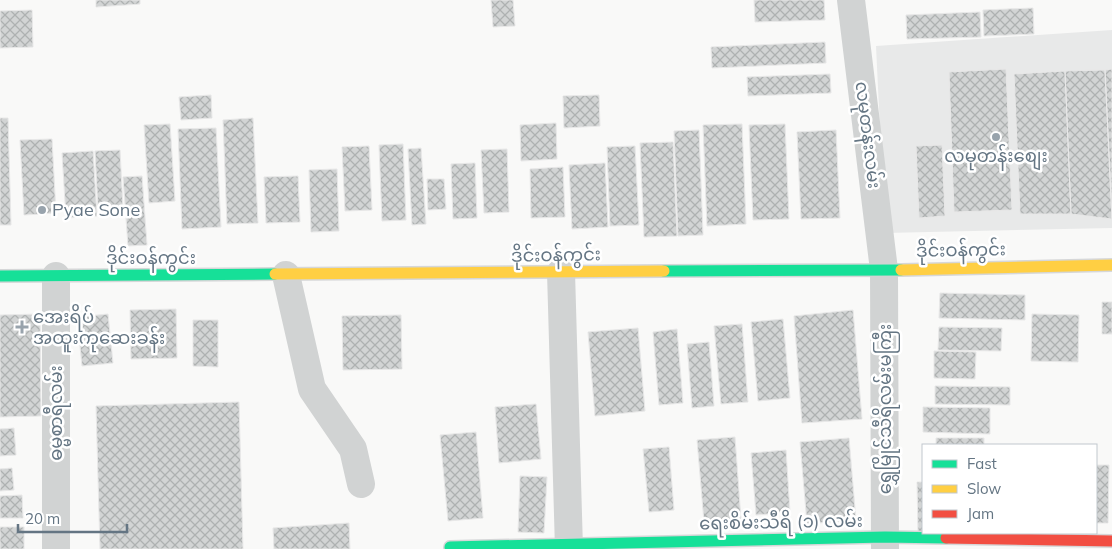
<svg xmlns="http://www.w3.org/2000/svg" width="1112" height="549" viewBox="0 0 1112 549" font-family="Mulish,'Noto Sans Myanmar',sans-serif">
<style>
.built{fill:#e8e9e9}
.building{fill:url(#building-cross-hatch);stroke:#e8e8e8}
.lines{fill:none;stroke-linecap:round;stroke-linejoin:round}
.fast-casing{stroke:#d6d7d8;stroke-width:14}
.slow-casing{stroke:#d6d7d8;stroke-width:14}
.jam-casing{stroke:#d6d7d8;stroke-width:14}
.street{stroke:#d1d3d3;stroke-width:28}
.fast{stroke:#16e098;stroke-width:11}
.slow{stroke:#ffcf43;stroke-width:11}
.jam{stroke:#f24e42;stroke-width:11}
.poi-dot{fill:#98a3ac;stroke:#fff;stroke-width:2}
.labels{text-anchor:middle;stroke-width:5;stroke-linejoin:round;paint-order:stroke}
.street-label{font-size:18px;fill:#647583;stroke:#fff}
.poi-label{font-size:18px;fill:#647583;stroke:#fff;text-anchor:start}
</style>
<defs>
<pattern id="building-cross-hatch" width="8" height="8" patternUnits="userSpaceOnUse" patternTransform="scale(1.25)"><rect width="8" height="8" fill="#d2d4d4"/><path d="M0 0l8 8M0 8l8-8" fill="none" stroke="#aeb1b1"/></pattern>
</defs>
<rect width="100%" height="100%" fill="#f9f9f8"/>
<path class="built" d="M1112,30V228L885,233L876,46Z"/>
<path class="building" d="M96,0H140V4L96,7Z
M491,0H513L515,26L493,27Z
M754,0H824L825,20L755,22Z
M1033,8L1034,34L984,36L983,10Z
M32,10L33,47L0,48V11Z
M980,12L981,37L907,39L906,15Z
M825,42L826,63L712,68L711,47Z
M1006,69L1012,210L954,212L949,72Z
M1112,69V219L1105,70Z
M1105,70L1112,219L1071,214L1065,71Z
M1065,71L1071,214H1020L1014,74Z
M830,74L831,93L748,96L747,77Z
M211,95L212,118L181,120L179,97Z
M599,95L600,126L564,128L563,96Z
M0,118H8L11,225H0Z
M253,118L258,223L227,224L223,120Z
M556,123L557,159L521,161L520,125Z
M170,124L175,201L149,203L144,125Z
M742,124L746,224L707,226L703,125Z
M785,124L789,219L753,220L749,125Z
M216,128L221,227L182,229L178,129Z
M699,130L703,235L678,236L674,131Z
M836,130L840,218L801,219L797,132Z
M52,139L56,213L24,215L20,140Z
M673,142L677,236L644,237L640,143Z
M403,144L406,220L382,221L379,145Z
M942,145L945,216L919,218L916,146Z
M369,146L372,210L345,211L342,147Z
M635,146L639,225L610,226L607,147Z
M421,148L426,224L412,225L408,149Z
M507,149L509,212L484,213L481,150Z
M120,150L123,209L98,210L95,151Z
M93,151L97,216L66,218L62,153Z
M475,163L477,218L453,219L451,164Z
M605,163L608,227L572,229L569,165Z
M563,167L565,217L531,218L530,169Z
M337,169L339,231L311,232L309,170Z
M142,176L147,245L128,246L123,177Z
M298,176L300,222L266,223L264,177Z
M427,179H444L446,209L428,210Z
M940,293L1025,295V320L939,318Z
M1102,302H1112V334H1102Z
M176,309L177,358L131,359L130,310Z
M853,310L862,419L802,423L794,316Z
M40,314L41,416L0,417V315Z
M108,314L113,363L82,366L77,317Z
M1032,314L1079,315L1078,362L1031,361Z
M401,315L402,369L343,370L342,316Z
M783,319L790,398L758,401L751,322Z
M193,320H218V367L193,366Z
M742,324L748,402L721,404L714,326Z
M939,327L1002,328L1001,351L938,350Z
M638,328L645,411L595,416L588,332Z
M677,329L683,403L659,405L653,332Z
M709,342L714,406L692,408L687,344Z
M934,351L976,352L975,379L934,378Z
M935,386L1010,387V405L935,404Z
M239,402L243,549H100L96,406Z
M536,404L541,459L499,463L495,407Z
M923,407L990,408V434L923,432Z
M14,428L16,455L0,456V429Z
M476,432L483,518L448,521L440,435Z
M735,437L741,519L704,522L697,440Z
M849,438L856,520L807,524L800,442Z
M936,438H984V445H936Z
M669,447L674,510L649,512L643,449Z
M786,450L790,512L756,515L751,453Z
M1096,465H1109L1108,523H1096Z
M12,468L14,490L0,491V469Z
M520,476L547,477L544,533L518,532Z
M917,482H923V532L918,533Z
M22,495L23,518H0V496Z
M349,523L350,549H274L273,528Z
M0,527H24V549H0Z"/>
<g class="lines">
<defs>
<path id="fast" d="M664,271L901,270
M0,276L275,274
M450,547L885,537L946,538"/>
<path id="slow" d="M901,270L1112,265
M275,274L664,271"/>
<path id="jam" d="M946,538L1112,541"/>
</defs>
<use href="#fast" class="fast-casing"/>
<use href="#slow" class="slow-casing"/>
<use href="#jam" class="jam-casing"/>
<path class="street" d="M851,0L884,270L885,549
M561,272L569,549
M286,275L312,389L353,449L361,484
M56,276V549"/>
<use href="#fast" class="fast"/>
<use href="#slow" class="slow"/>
<use href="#jam" class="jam"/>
</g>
<g class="poi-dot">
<circle cx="996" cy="137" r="5"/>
<circle cx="42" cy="210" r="5"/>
<path d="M19.5 319.5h5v5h5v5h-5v5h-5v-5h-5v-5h5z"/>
</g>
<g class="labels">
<g class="street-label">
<text transform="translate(868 135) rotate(83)" y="6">လမုတန်းလမ်း</text>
<text transform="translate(961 250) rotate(-1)" y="6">ဒိုင်းဝန်ကွင်း</text>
<text transform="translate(556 255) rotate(-1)" y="6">ဒိုင်းဝန်ကွင်း</text>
<text x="151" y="264">ဒိုင်းဝန်ကွင်း</text>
<text transform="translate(885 409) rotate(-90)" y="6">ရွှေမြိုင်သီရိလမ်းမကြီး</text>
<text transform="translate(56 413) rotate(-90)" y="6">ဓမ္မစာရီလမ်း</text>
<text transform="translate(781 522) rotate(-1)" y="6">ရေးစိမ်းသီရိ (၁) လမ်း</text>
</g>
<g class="poi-label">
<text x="996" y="162" text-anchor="middle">လမုတန်းစျေး</text>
<text x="52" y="216">Pyae Sone</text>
<text x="33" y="323">အေးရိပ်<tspan x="33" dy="21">အထူးကုဆေးခန်း</tspan></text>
</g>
</g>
<rect x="922" y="444" width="175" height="90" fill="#ffffff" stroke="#c1c8cd"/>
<rect x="932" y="460" width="25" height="8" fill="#16e098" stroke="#c1c8cd"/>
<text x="967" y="469" font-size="15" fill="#647583">Fast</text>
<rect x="932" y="485" width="25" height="8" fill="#ffcf43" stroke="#c1c8cd"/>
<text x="967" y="494" font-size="15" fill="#647583">Slow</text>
<rect x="932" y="510" width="25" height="8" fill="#f24e42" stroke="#c1c8cd"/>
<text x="967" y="519" font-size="15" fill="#647583">Jam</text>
<path d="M18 524v8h109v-8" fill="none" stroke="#647583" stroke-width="2.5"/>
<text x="25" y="524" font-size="15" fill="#647583" stroke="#ffffff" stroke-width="4" paint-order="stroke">20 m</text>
</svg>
